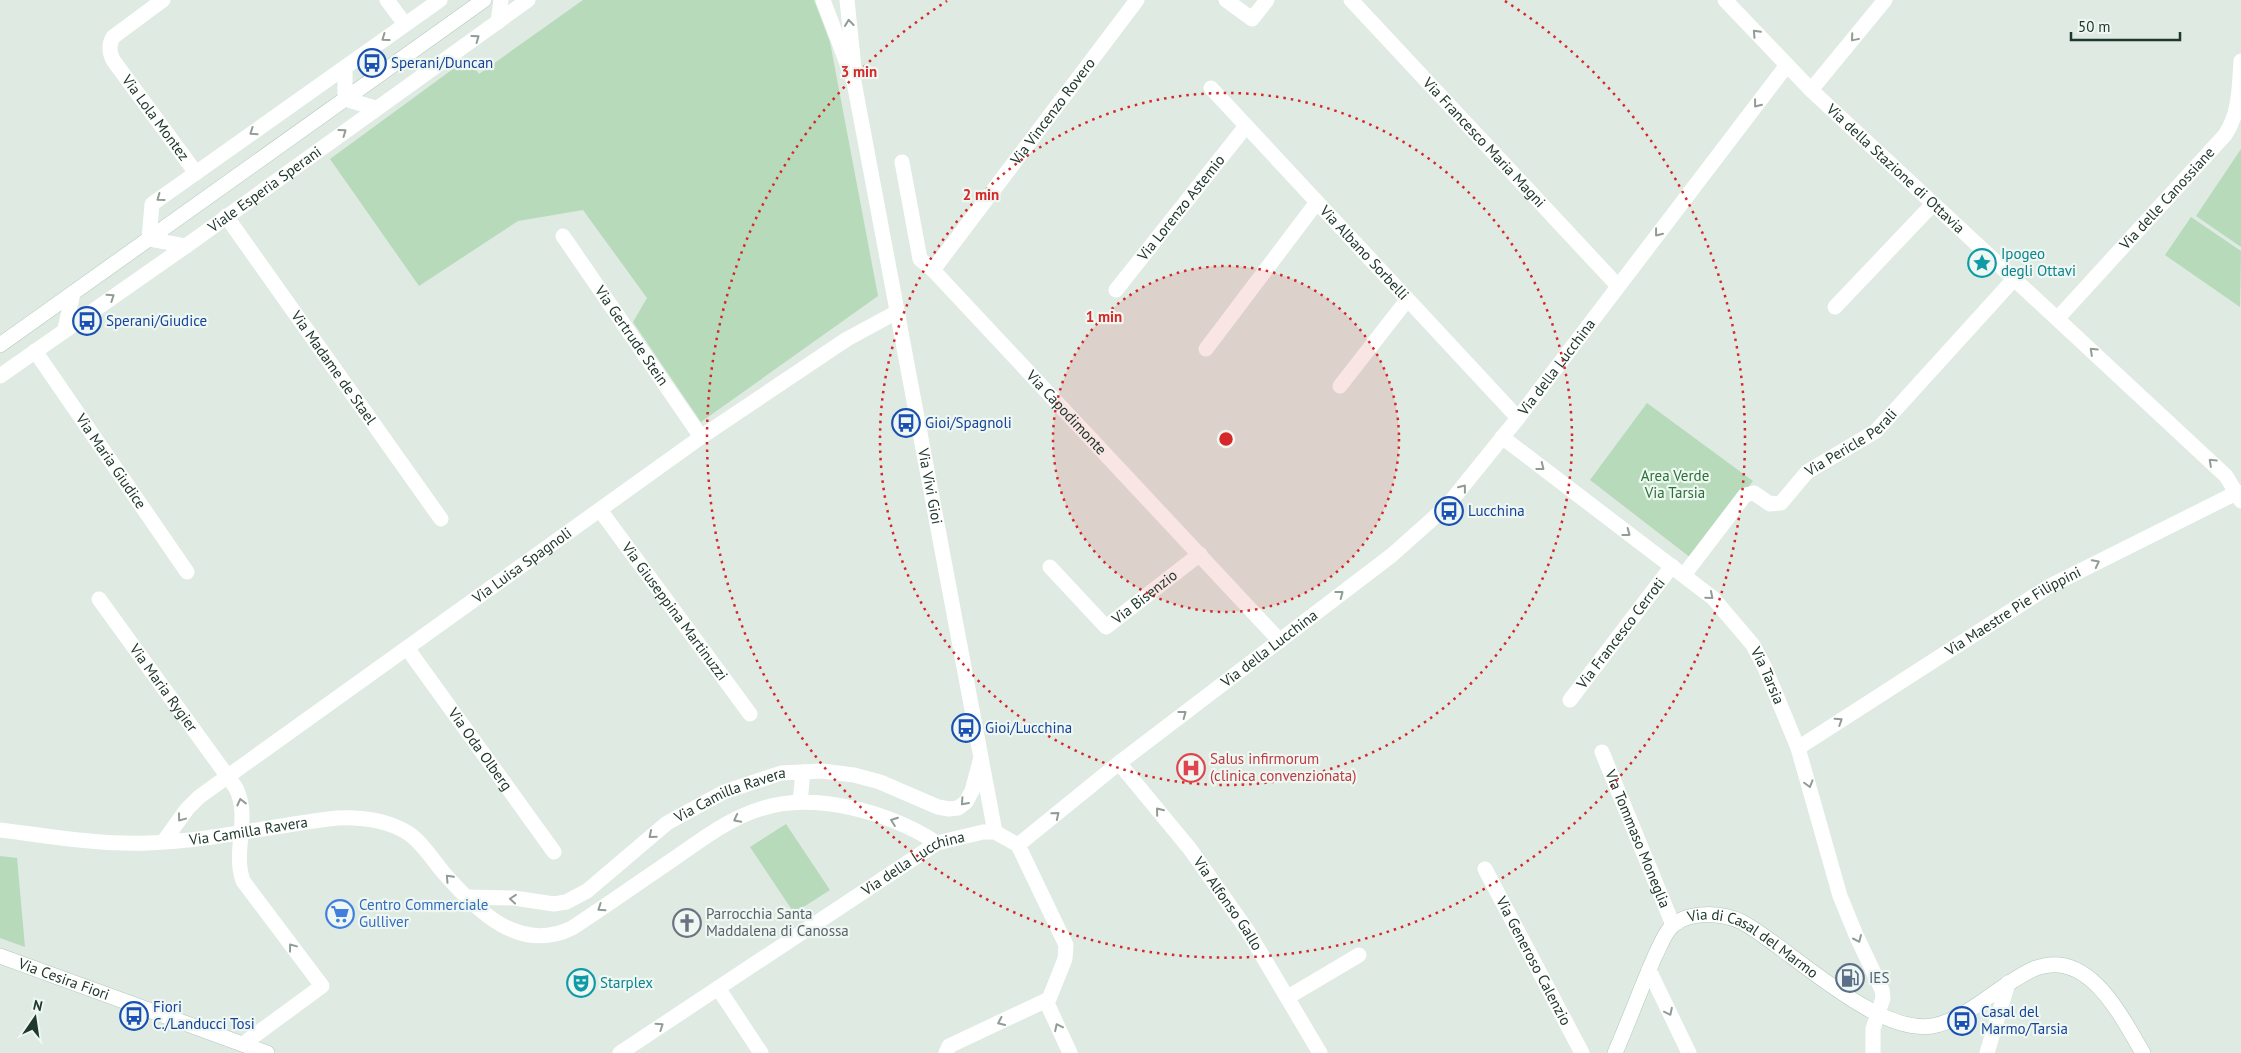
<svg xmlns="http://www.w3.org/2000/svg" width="2241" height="1053" viewBox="0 0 2241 1053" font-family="'PT Sans',sans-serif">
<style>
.green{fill:#b7dbba}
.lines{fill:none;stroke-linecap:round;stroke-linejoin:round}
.secondary-casing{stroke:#b2c9bc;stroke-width:16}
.street{stroke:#fff;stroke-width:15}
.secondary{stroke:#fff;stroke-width:15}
.oneway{stroke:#909c96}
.ring{fill:none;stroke:#d62828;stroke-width:2.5;stroke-dasharray:2.5 5}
.labels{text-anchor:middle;stroke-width:4.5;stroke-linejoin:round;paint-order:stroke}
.transit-label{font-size:15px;fill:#164399;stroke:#eef7f1;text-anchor:start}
.street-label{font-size:15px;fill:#20392e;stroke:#eef7f1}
.culture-label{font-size:15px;fill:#0d838f;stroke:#eef7f1;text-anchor:start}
.park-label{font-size:15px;fill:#2a7038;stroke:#eef7f1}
.health-label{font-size:15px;fill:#be3a42;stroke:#eef7f1;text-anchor:start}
.shop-label{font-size:15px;fill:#366cbe;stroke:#eef7f1;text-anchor:start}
.worship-label{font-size:15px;fill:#5b616d;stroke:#eef7f1;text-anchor:start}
.service-label{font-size:15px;fill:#4e5e75;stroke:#eef7f1;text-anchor:start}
.centre{fill:#d62828;stroke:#eef7f1;stroke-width:2.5}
.ring-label{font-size:15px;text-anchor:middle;font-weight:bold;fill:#d62828;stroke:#eef7f1;stroke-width:4.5;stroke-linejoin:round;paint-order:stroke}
</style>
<rect width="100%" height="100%" fill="#deeae2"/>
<path class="green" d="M583,0H814L830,42L878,296L701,422L633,322L647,298L583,210L518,221L419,286L330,159L468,58L479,74Z
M2241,149V247L2196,216Z
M2191,217L2241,251L2240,307L2165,255Z
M1647,403L1753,481L1691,558L1590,480Z
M786,824L830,890L794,913L750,847Z
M0,856L17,858L25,947L0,938Z"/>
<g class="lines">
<defs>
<g id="secondary">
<path d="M0,345L484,0"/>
<path id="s30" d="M0,956L267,1053"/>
<path id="s31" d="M1615,1053C1629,1021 1641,988 1655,956C1660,946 1664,934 1672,926C1690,910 1722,913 1742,922C1791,949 1880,1040 1937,1025C1972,1016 2002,982 2036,968C2089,949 2121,1016 2143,1053"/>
</g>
</defs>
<use href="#secondary" class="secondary-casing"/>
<g class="street">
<path id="s1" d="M163,0L113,37C109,44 109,52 113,60L196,173"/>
<path d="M387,0L404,23"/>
<path id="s2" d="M823,0L854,82L995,832"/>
<path d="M847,0L854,68"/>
<path d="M1226,0L1252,19L1267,0"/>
<path id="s3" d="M1351,0L1617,285"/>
<path id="s4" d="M1725,0L1811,90L2226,476L2241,501"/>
<path d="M498,22L501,0"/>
<path d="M345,67V99L375,108"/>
<path id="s5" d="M1211,88L1518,418"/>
<path d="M1811,90L1885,0"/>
<path id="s6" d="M902,162L920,259L933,270L1280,641"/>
<path id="s7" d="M226,216L441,519"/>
<path id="s8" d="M563,236L701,437"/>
<path d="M186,246L149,239L152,204L440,0"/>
<path id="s9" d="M933,270L1137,0"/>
<path id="s10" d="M1116,290L1246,126"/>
<path d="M1835,307L1933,204"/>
<path id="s11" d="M2058,318L2225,135C2240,113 2239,87 2241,61"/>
<path d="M65,329L73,293"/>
<path d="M1206,349L1317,202"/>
<path id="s12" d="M35,351L187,572"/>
<path id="s13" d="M0,376L186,246L528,0"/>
<path d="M1340,386L1407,300"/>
<path id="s14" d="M1502,437L1713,598L1753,645L1765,668L1798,748L1840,896L1856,935L1882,990L1883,998L1873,1029V1053"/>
<path id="s15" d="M600,510L750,714"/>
<path id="s16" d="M1050,567L1106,627L1200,554"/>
<path id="s17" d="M1684,575L1745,495L1754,493L1770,504L1781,503L1807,472L1876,431L2015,278"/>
<path id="s18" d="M99,599L236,788C251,819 232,850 243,881L322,986L243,1044"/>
<path id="s19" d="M407,648L554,852"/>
<path id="s20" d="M1570,700L1672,566"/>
<path id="s21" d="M1798,748L2048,587L2238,492"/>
<path id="s22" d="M1602,752L1673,925"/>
<path id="s23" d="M1119,763L1190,849L1247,930L1320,1053"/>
<path d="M800,802L803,772"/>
<path id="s24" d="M0,830C49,836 99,845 148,843C212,841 274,825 337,818C361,817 387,820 408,833C422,842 432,859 443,872C476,910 519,954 572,928C607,905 641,881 675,858C701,840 727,820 757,810C812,790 889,812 937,843"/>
<path id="s25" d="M164,841L187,809L199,797L701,437L847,339L897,312"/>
<path id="s26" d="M1018,845L1119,763L1392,555L1447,506L1518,418L1787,65"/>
<path id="s27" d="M1485,869L1582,1053"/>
<path id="s28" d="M467,897L514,898L554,904L566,902L587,891L667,823L724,792L781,773L822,771L854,775L880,782L938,807L949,809L958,808L966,802L972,791L980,761"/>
<path d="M1649,970L1689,1053"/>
<path d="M718,988L761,1053"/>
<path d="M1288,997L1359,955"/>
<path d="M1046,1001L1070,1053"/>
<path id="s29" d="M620,1053L937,843L983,832H995L1018,845L1066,945L1065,959L1049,999L949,1046L946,1053"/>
<path d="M1987,1053L2008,983"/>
</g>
<use href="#secondary" class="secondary"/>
</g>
<defs><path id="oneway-chevron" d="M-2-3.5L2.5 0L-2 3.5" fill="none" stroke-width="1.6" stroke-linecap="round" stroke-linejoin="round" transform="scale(1.25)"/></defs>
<g class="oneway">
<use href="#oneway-chevron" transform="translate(849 23) rotate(-96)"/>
<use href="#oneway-chevron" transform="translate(1756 33) rotate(-133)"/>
<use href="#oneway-chevron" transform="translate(385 38) rotate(144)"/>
<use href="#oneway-chevron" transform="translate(476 38) rotate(-36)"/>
<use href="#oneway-chevron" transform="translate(1854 38) rotate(130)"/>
<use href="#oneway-chevron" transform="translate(1757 104) rotate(128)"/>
<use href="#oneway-chevron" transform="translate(253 132) rotate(145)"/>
<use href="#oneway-chevron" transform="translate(343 132) rotate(-36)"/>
<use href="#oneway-chevron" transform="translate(160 198) rotate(144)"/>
<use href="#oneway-chevron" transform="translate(1658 233) rotate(128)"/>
<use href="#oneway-chevron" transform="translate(111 297) rotate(-34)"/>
<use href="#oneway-chevron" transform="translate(2093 351) rotate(-137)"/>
<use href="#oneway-chevron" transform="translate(2212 462) rotate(-137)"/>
<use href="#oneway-chevron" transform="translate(1541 467) rotate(38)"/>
<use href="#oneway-chevron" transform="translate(1463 488) rotate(-52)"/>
<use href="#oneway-chevron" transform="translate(1627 533) rotate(37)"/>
<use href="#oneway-chevron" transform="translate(2096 563) rotate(-27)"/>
<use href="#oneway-chevron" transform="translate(1340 594) rotate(-37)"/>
<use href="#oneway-chevron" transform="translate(1710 596) rotate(41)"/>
<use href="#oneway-chevron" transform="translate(1183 714) rotate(-37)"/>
<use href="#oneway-chevron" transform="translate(1839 721) rotate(-33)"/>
<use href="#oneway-chevron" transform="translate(1809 784) rotate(74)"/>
<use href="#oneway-chevron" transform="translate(241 802) rotate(-104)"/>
<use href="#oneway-chevron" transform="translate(964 802) rotate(132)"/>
<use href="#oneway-chevron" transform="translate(1159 811) rotate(-129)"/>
<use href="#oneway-chevron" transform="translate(1056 815) rotate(-39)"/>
<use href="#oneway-chevron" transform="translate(181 818) rotate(127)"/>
<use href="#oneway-chevron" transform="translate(737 819) rotate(152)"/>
<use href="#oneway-chevron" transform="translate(894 821) rotate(-160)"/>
<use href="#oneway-chevron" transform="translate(652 835) rotate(140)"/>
<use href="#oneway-chevron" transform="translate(449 878) rotate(-133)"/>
<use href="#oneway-chevron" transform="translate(513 899) rotate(-175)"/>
<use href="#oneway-chevron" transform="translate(601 908) rotate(146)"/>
<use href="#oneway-chevron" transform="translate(1858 939) rotate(66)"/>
<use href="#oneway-chevron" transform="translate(292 947) rotate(-127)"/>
<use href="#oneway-chevron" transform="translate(1669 1012) rotate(64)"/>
<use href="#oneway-chevron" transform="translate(1001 1022) rotate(155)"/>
<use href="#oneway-chevron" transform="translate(660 1026) rotate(-34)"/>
<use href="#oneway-chevron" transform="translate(1058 1027) rotate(-116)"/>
</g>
<circle cx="1226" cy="439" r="173" fill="#d62828" fill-opacity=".12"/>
<g class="ring">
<circle cx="1226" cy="439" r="173"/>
<circle cx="1226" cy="439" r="346"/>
<path d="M1505 1A519 519 0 1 1 947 1"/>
</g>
<defs>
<symbol id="bus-ring" viewBox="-11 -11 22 22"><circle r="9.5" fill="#eef7f1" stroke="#1a4fb4" stroke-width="1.5"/><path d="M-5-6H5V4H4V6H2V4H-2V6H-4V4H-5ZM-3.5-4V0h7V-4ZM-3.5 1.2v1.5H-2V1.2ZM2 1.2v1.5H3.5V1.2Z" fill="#1a4fb4"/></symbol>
<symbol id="sight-ring" viewBox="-11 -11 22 22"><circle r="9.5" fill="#eef7f1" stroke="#0f9aa8" stroke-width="1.5"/><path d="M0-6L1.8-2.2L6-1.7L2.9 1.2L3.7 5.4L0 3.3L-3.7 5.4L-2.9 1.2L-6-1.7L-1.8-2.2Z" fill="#0f9aa8"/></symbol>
<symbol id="hospital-ring" viewBox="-11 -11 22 22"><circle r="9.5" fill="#eef7f1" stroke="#e0444e" stroke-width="1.5"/><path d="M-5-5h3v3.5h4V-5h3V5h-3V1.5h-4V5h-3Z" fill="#e0444e"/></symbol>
<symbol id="supermarket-ring" viewBox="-11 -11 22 22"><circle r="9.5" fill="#eef7f1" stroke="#3f7fe0" stroke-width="1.5"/><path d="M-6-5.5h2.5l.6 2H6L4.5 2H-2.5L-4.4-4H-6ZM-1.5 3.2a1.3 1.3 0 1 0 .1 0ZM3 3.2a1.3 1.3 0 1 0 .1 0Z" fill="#3f7fe0"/></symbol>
<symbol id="church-ring" viewBox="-11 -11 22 22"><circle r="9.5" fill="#eef7f1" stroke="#6b7280" stroke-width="1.5"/><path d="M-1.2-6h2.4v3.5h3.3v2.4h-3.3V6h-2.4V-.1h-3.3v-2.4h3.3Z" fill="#6b7280"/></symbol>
<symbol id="fuel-ring" viewBox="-11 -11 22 22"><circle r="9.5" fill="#eef7f1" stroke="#5c6f8a" stroke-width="1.5"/><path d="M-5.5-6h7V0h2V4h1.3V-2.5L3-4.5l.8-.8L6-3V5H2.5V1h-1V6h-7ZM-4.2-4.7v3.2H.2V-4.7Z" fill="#5c6f8a"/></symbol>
<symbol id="theatre-ring" viewBox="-11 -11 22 22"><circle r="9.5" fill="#eef7f1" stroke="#0f9aa8" stroke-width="1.5"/><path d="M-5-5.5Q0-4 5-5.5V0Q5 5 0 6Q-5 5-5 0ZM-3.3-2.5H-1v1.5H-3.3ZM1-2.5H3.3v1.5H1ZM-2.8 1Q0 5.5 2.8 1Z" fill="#0f9aa8"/></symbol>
</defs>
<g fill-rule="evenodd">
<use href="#bus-ring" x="356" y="47" width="32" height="32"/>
<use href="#sight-ring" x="1966" y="247" width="32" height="32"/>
<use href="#bus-ring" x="71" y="305" width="32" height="32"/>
<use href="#bus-ring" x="890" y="407" width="32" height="32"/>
<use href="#bus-ring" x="1433" y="495" width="32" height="32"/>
<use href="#bus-ring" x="950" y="712" width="32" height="32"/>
<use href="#hospital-ring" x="1175" y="752" width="32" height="32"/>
<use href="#supermarket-ring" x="324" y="898" width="32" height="32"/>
<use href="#church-ring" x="671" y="907" width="32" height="32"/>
<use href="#fuel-ring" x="1834" y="962" width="32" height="32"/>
<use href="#theatre-ring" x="565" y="967" width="32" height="32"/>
<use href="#bus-ring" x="118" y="1000" width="32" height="32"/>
<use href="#bus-ring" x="1946" y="1005" width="32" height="32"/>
</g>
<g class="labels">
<g class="transit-label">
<text x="391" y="68">Sperani/Duncan</text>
<text x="106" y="326">Sperani/Giudice</text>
<text x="925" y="428">Gioi/Spagnoli</text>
<text x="1468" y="516">Lucchina</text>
<text x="985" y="733">Gioi/Lucchina</text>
<text x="153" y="1012">Fiori<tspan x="153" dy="17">C./Landucci Tosi</tspan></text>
<text x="1981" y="1017">Casal del<tspan x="1981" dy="17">Marmo/Tarsia</tspan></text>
</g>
<g class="street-label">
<text dy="5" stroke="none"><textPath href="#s9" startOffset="199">Via Vincenzo Rovero</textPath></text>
<text dy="5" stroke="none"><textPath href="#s1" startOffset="158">Via Lola Montez</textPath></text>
<text dy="5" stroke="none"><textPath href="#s3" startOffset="195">Via Francesco Maria Magni</textPath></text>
<text dy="5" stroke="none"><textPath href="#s4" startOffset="240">Via della Stazione di Ottavia</textPath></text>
<text dy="5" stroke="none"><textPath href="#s13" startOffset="324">Viale Esperia Sperani</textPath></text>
<text dy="5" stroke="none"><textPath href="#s11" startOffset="162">Via delle Canossiane</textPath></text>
<text dy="5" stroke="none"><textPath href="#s10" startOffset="105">Via Lorenzo Astemio</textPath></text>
<text dy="5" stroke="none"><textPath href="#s5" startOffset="225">Via Albano Sorbelli</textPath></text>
<text dy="5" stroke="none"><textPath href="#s8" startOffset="121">Via Gertrude Stein</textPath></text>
<text dy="5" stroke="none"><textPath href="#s26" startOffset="724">Via della Lucchina</textPath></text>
<text dy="5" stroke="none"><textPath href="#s7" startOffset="186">Via Madame de Stael</textPath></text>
<text dy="5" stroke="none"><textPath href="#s6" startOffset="311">Via Capodimonte</textPath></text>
<text dy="5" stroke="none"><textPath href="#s17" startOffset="234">Via Pericle Perali</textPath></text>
<text dy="5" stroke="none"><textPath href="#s12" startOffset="134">Via Maria Giudice</textPath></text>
<text dy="5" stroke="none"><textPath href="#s2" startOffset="499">Via Vivi Gioi</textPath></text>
<text dy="5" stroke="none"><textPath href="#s25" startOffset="454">Via Luisa Spagnoli</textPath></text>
<text dy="5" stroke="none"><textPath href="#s16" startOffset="131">Via Bisenzio</textPath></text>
<text dy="5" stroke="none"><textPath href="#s15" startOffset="126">Via Giuseppina Martinuzzi</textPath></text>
<text dy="5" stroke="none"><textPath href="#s21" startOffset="255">Via Maestre Pie Filippini</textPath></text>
<text dy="5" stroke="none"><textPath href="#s20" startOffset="84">Via Francesco Cerroti</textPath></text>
<text dy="5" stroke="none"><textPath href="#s26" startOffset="319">Via della Lucchina</textPath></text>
<text dy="5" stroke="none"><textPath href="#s14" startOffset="361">Via Tarsia</textPath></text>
<text dy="5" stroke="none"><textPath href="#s18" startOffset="110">Via Maria Rygier</textPath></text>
<text dy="5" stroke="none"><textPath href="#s19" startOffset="125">Via Oda Olberg</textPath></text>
<text dy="5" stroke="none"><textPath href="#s28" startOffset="298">Via Camilla Ravera</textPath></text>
<text dy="5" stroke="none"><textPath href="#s24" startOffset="250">Via Camilla Ravera</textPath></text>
<text dy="5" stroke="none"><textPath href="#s22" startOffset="94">Via Tommaso Moneglia</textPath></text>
<text dy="5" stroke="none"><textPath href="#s29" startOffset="350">Via della Lucchina</textPath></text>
<text dy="5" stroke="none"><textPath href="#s23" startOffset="178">Via Alfonso Gallo</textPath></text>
<text dy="5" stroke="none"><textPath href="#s31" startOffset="231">Via di Casal del Marmo</textPath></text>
<text dy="5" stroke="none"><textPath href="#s27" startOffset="104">Via Generoso Calenzio</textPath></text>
<text dy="5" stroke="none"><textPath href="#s30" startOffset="68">Via Cesira Fiori</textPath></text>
</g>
<g class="culture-label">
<text x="2001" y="259">Ipogeo<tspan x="2001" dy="17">degli Ottavi</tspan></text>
<text x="600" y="988">Starplex</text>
</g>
<g class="park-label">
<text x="1675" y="481">Area Verde<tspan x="1675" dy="17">Via Tarsia</tspan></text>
</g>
<g class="health-label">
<text x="1210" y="764">Salus infirmorum<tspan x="1210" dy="17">(clinica convenzionata)</tspan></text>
</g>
<g class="shop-label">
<text x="359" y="910">Centro Commerciale<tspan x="359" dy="17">Gulliver</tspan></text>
</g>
<g class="worship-label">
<text x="706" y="919">Parrocchia Santa<tspan x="706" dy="17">Maddalena di Canossa</tspan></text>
</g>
<g class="service-label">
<text x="1869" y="983">IES</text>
</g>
</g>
<circle cx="1226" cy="439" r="8" class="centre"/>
<g class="ring-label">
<text x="859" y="77">3 min</text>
<text x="981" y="200">2 min</text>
<text x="1104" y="322">1 min</text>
</g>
<g transform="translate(35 1018) rotate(13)" stroke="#eef7f1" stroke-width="4" paint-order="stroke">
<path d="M0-4L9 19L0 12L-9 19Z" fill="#20392e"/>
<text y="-8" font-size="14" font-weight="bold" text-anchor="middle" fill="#20392e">N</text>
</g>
<path d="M2071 32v8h109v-8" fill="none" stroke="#20392e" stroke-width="2.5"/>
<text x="2078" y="32" font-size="15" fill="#20392e" stroke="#eef7f1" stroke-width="4" paint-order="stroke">50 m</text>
</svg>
